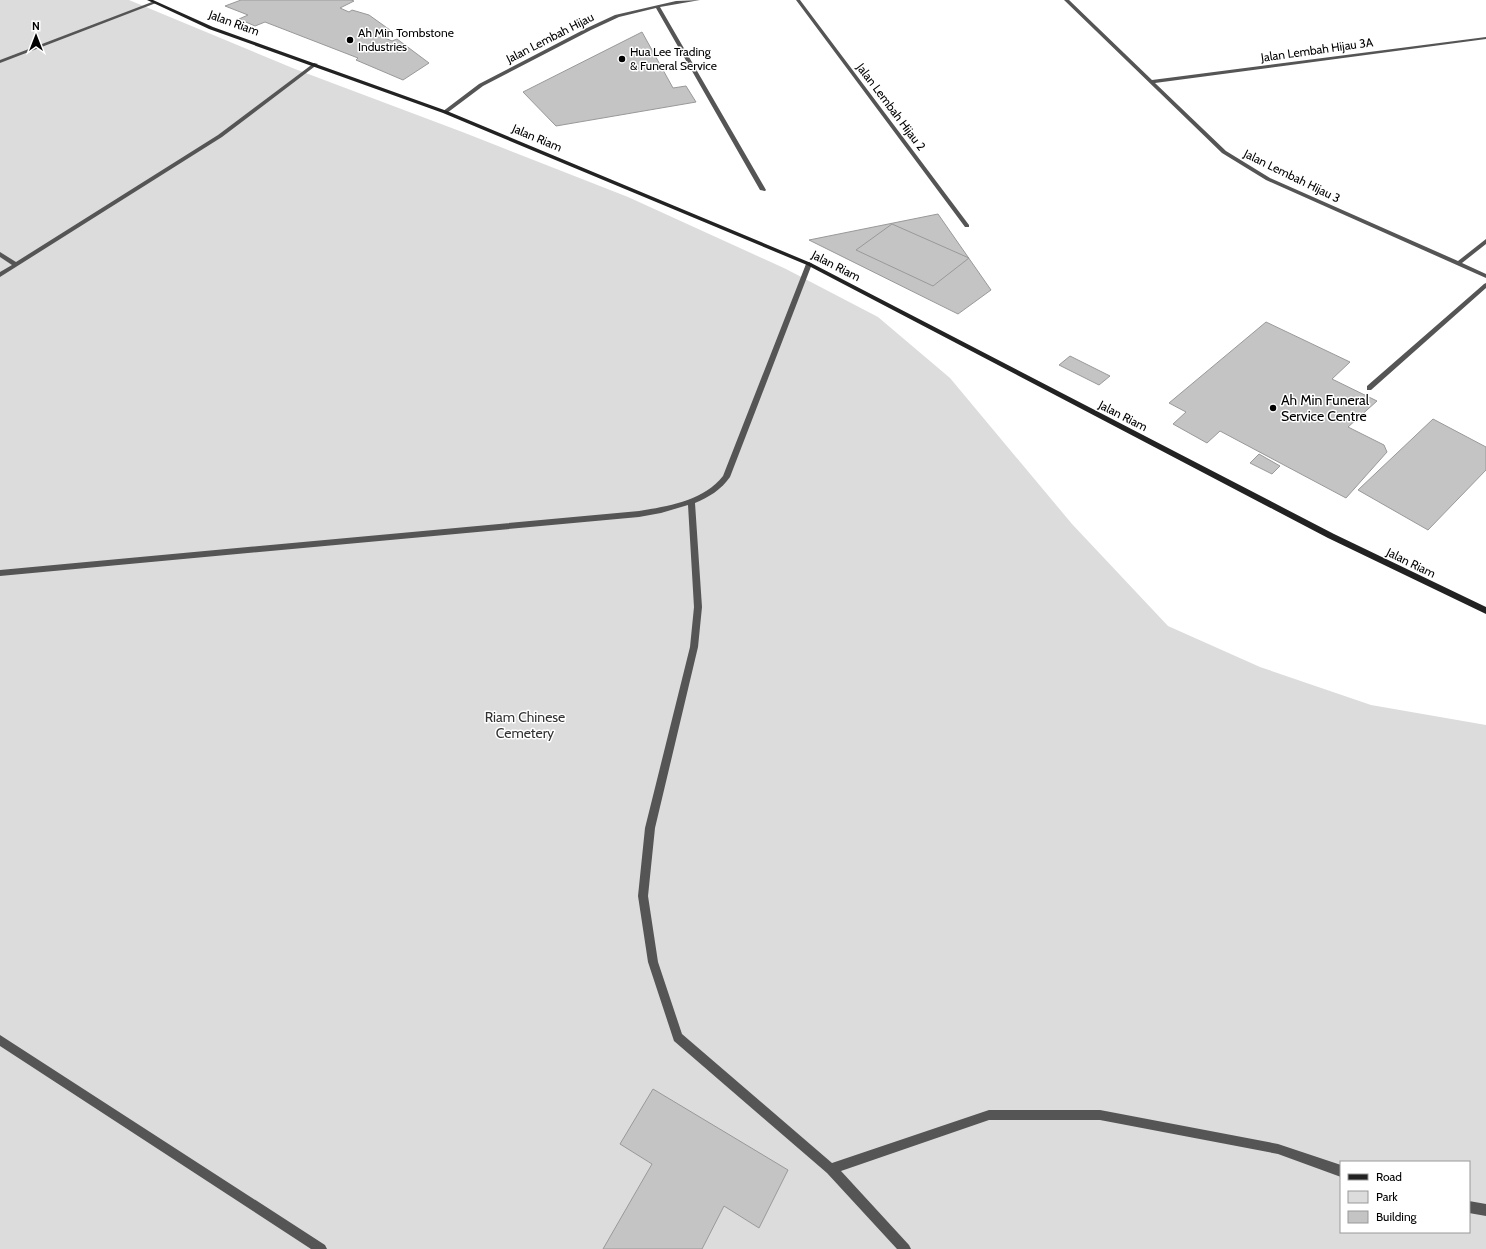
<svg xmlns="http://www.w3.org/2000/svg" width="1486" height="1249" viewBox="0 0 1486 1249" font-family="Cabin,sans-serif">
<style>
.green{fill:#dcdcdc;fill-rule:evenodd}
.building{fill:#c4c4c4;stroke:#999}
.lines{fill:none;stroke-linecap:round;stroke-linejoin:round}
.service{fill:#555;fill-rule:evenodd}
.minor{fill:#555;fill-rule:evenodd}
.secondary{fill:#222;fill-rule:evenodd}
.poi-dot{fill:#000;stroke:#fff;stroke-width:1.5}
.labels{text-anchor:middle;stroke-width:3;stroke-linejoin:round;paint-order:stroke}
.far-street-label{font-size:12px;fill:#000;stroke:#fff}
.far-poi-label{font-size:12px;fill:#000;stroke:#fff;text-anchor:start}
.poi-label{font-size:14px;fill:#000;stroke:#fff;text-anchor:start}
.park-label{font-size:14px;fill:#333;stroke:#fff}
</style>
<rect width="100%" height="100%" fill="#fff"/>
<path class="green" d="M0,0H129L295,69L465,133L628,197L786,269L878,317L950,378L1072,524L1168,626L1260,667L1371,705L1486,725V1249H0ZM1341,1162H1469V1232H1341Z"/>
<path class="building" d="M241,0H351L354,1L340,8L349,12L352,10L369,15L390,30L378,35L392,41L397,39L429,63L403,80L356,60L358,58L265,22L255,26L239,19L248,15L225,6Z
M642,32L673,88L686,86L696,102L556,126L523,92Z
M938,214L991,290L958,314L809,240Z
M892,224L969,258L933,286L856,250Z
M1266,322L1350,362L1332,379L1377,401L1348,427L1384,445L1387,452L1346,498L1220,431L1207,443L1173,424L1186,412L1169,403Z
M1070,356L1110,376L1099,385L1059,365Z
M1433,419L1486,447V470L1428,530L1358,490Z
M1259,454L1280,466L1272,474L1250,463Z
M653,1089L788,1170L759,1228L724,1206L702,1249H603L652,1164L620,1144Z"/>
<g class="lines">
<path class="service" d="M152,2L156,3L0,63V60Z
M314,63L318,64L222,137L0,277V272L12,265L0,257V252L16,262L218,135Z
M809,262L812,264L730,477C721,490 709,497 695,503L702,607L698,647L655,828L648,896L658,962L682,1034L832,1163L989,1110H1100L1278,1144L1341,1165V1177L1278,1154L1100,1120H989L841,1171L909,1245L911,1249H897L827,1173L674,1041L648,962L638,896L645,828L690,647L694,607L688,505L661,513L639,517L0,576V570L639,511C669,506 703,501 723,476L806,264Z
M1486,283V288L1371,390H1367V386L1484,284Z
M0,1035L325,1245L327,1249H311L0,1046Z
M1469,1201L1486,1204V1216L1469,1213Z"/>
<path class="minor" d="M700,0L660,7L766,190L765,191L760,190L656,8L619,17L591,30L483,86L447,113L442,112L479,84L587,28L615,15L676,1Z
M796,0H800L969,225V227H965Z
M1064,0H1069L1152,80L1486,37V39L1155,83L1226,151L1270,178L1458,261L1486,239V244L1462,263L1486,274V278L1266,180L1222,153Z"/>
<path class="secondary" d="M147,0H153L213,27L447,111L811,263L1334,534L1486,607V614L1328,538L807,265L443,113L209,29Z"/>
</g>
<g class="poi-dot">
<circle cx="350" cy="40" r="4"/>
<circle cx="622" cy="59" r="4"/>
<circle cx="1273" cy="408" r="4"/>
</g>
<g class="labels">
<g class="far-street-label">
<text transform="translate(234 23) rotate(20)" y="4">Jalan Riam</text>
<text transform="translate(550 38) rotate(-27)" y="4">Jalan Lembah Hijau</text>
<text transform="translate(1317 50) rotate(-8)" y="4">Jalan Lembah Hijau 3A</text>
<text transform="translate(891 107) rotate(53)" y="4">Jalan Lembah Hijau 2</text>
<text transform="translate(537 138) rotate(23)" y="4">Jalan Riam</text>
<text transform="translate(1292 176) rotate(26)" y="4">Jalan Lembah Hijau 3</text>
<text transform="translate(836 266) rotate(27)" y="4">Jalan Riam</text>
<text transform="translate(1123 416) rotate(27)" y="4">Jalan Riam</text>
<text transform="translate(1411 563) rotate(26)" y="4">Jalan Riam</text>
</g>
<g class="far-poi-label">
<text x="358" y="37">Ah Min Tombstone<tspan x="358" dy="14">Industries</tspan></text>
<text x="630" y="56">Hua Lee Trading<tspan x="630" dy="14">&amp; Funeral Service</tspan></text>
</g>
<g class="poi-label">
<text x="1281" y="405">Ah Min Funeral<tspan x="1281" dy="16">Service Centre</tspan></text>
</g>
<g class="park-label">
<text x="525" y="722">Riam Chinese<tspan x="525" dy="16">Cemetery</tspan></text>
</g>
</g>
<rect x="1340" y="1161" width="130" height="72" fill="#ffffff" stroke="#999999"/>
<rect x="1348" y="1174" width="20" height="6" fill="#222222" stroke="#999999"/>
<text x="1376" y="1181" font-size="12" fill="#000000">Road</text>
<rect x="1348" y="1191" width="20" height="12" fill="#dcdcdc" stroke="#999999"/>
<text x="1376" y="1201" font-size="12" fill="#000000">Park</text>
<rect x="1348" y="1211" width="20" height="12" fill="#c4c4c4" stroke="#999999"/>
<text x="1376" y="1221" font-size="12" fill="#000000">Building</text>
<g transform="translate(36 36)" stroke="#ffffff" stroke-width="3" paint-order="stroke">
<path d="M0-3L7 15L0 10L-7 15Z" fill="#000000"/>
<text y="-6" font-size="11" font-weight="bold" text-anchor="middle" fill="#000000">N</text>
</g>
</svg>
